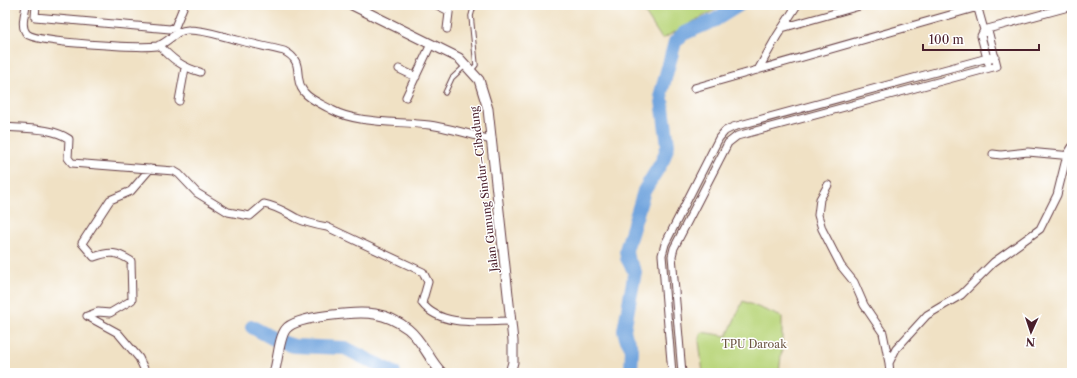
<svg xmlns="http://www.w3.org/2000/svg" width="1077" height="378" viewBox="0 0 1077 378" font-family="'Libre Caslon Text',serif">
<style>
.green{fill:#bad67c;stroke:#827a54}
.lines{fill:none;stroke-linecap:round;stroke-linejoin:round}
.river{stroke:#72a5de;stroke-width:14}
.service-casing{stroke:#633c42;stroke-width:5.5}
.minor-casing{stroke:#633c42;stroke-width:9}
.tertiary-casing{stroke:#633c42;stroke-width:11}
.service{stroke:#fff;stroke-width:3.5}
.minor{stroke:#fff;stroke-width:7}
.tertiary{stroke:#fff;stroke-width:9}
.labels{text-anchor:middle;stroke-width:3;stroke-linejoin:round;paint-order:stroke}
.street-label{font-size:11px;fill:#4a1f2b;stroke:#fff}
.park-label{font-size:11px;fill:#6c5643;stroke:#fff}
</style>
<rect width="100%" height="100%" fill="#fff"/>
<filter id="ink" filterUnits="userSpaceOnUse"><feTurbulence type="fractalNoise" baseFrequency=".025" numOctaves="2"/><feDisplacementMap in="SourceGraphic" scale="8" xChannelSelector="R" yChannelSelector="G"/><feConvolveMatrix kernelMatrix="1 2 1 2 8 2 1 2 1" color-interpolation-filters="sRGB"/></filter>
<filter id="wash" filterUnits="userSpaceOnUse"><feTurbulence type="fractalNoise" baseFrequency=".012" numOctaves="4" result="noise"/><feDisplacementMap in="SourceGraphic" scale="16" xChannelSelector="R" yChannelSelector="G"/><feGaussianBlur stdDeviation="0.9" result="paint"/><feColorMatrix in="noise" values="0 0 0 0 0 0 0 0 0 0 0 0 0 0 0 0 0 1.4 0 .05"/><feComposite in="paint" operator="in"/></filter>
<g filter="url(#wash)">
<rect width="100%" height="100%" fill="#f0e1c4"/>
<path class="green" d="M640,5H724L662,39Z
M743,301L782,317V348L779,373H703L699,341L701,332L727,336Z"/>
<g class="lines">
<path class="river" d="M252,327L278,341L294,346L345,348L394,373
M631,373L632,349L626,338L624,330L635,272L627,258L626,250L644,191L663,160L668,145L661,93L675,42L683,34L715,20L739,5"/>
</g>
</g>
<g filter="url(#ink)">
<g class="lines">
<defs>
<path id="service" d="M472,70L476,65L471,16L474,5
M445,93L452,78L466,65"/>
<path id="minor" d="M26,5C25,14 20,27 27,34C36,43 141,48 157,46C169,43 176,29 189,30C206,30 221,36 237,40C252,44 268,47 284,51C306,62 292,77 304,92C310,100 324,105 332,110C357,124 400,121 429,125C450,128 470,134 491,140
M36,5L35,17L170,29L175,27L184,5
M437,5L449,11
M782,28L863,5
M447,29L450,5
M159,45C172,59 182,67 200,72
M988,62L981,36L984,30L1072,6
M399,69L416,77
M758,70L777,36L797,5
M694,88L978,7
M406,97L431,44
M179,101L185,68
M5,127C25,129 52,127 69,139L68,158L72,163L174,171L179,174L197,193L228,212L250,216L264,204C276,206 285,212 296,218C306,223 316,225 327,227L423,272L428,282L422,303C441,328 483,321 511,321
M993,154L1001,155L1028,152L1072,156
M828,185L820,199L818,215L822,229L841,266L854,282L864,305L883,333L889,363
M146,373L139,358L118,333L87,316L98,312L110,313L132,300L131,261C117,252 110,251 94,257L82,243L110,200L131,191L150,169
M672,373L662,255L665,244L719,138L725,131L733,127L995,56
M682,373L672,256L674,248L728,143L737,136L997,66L989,34L984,30L977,5
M890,373L889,363L896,349L927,315L961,295L994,262L1040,229L1057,195L1067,155L1072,147"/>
<path id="tertiary" d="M352,5L459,58L479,80L488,109L513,341V362L510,373
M274,373C278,361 279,337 286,329C296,316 359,311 375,314C387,316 399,322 408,329C423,341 429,360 442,373"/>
</defs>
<use href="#service" class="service-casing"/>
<use href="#minor" class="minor-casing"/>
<use href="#tertiary" class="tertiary-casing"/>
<use href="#service" class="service"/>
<use href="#minor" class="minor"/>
<use href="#tertiary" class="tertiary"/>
</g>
</g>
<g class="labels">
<g class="street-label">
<text transform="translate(484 189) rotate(-97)" y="4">Jalan Gunung Sindur–Cibadung</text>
</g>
<g class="park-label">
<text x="754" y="348">TPU Daroak</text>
</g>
</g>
<rect width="1077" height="378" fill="none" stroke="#fff" stroke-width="20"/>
<g transform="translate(1031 332) rotate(183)" stroke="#ffffff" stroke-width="3" paint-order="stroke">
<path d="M0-3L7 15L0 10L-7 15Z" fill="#4a1f2b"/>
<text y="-6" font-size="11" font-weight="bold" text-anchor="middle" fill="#4a1f2b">N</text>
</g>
<path d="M923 44v6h116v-6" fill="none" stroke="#4a1f2b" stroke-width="2"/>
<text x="929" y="44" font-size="12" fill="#4a1f2b" stroke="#ffffff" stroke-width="3" paint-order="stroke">100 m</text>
</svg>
